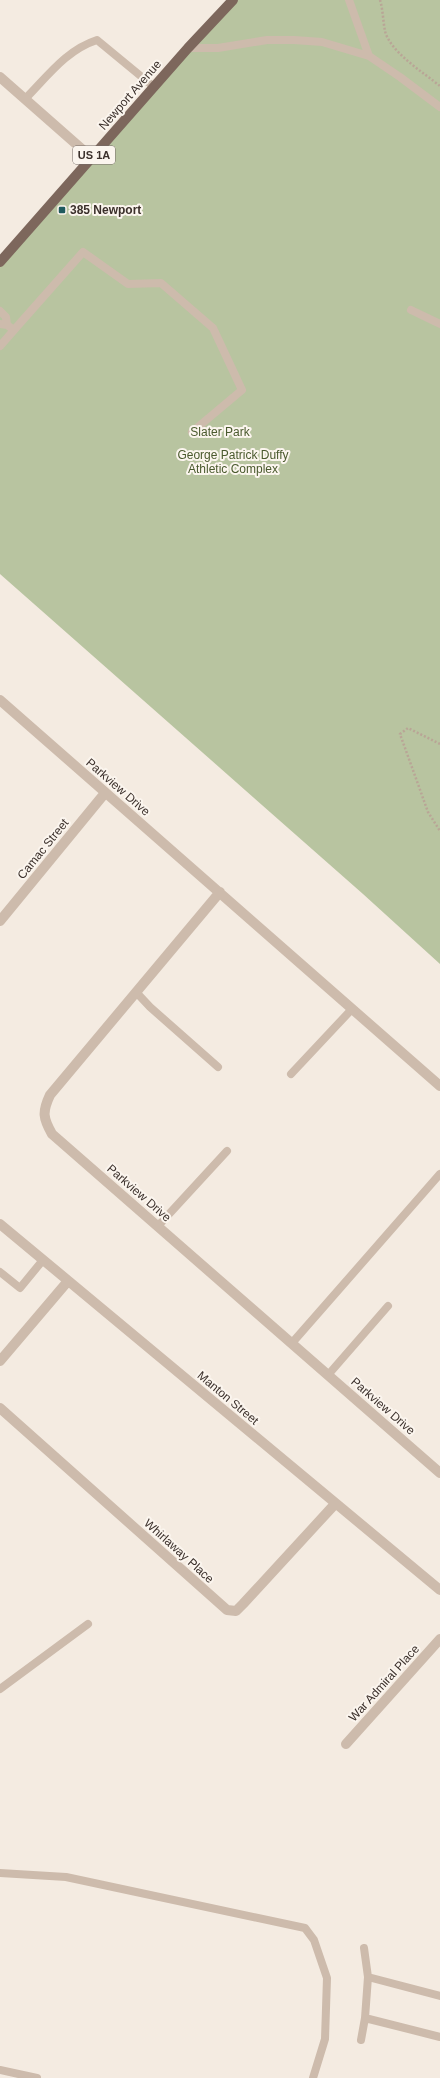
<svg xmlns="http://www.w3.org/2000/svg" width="440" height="2078" viewBox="0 0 440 2078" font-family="Helvetica,sans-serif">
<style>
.green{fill:#b8c4a0}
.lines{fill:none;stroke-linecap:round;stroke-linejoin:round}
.path{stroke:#b9a596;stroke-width:2.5;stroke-dasharray:2 2;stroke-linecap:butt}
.service{stroke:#cdbbac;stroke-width:8}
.minor{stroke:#cdbbac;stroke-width:10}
.primary{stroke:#7d675c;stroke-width:10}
.poi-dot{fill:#1f5a5e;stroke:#fbf5ee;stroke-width:1.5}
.labels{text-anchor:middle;stroke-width:4;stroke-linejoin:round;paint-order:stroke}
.shield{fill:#fbf5ee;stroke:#756b66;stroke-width:1}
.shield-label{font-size:11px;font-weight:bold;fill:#3b302b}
.street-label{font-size:12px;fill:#3b302b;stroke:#fbf5ee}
.poi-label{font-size:12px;font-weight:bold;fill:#3b302b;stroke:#fbf5ee;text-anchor:start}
.park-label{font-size:12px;fill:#4a5a2e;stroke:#fbf5ee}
</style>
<rect width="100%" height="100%" fill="#f4ebe1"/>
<path class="green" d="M233,0H440V964L363,894L0,574V263Z"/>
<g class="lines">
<path class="path" d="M380,0C383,10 383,21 385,31C390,52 424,73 440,86
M440,744L408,728L400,734L428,812L440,831"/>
<path class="service" d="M349,0L369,56L400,77L440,107
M188,48H218L267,40H294L322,42L369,56
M25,99C47,77 66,50 97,40L154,87
M411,310L440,324
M0,311L6,317L7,325
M0,324L7,325L14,330L0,346
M14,330L83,252L128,284L161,283L213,328L242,390L192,432
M136,992L150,1007L218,1067
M291,1074L352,1009
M158,1226L227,1151
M0,1272L20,1288L43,1260
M292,1343L440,1174
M328,1375L388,1306
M0,1689L88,1624
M0,1873L66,1877L305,1928L314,1940L327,1978L325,2039L313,2078
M364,1948L368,1977
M365,2018L440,2037
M361,2040L365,2018L368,1977L440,1996
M0,2070L37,2078"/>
<path class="minor" d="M0,77L92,158
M0,700L440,1086
M220,892L50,1095C42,1112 43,1118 52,1134L440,1473
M0,921L105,793
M0,1224L440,1590
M0,1361L68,1281
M0,1408L227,1610L236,1611L243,1604L335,1504
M346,1744L440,1639"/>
<path class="primary" d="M0,262L188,48L233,0"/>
</g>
<rect class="poi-dot" x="58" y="206" width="8" height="8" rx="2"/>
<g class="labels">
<rect class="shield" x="73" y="146" width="42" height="18" rx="3"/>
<g class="shield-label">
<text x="94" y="159">US 1A</text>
</g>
<g class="street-label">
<text transform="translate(130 95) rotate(-49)" y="4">Newport Avenue</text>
<text transform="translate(118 787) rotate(41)" y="4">Parkview Drive</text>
<text transform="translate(43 849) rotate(-51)" y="4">Camac Street</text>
<text transform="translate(139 1193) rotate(41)" y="4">Parkview Drive</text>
<text transform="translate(228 1398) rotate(40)" y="4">Manton Street</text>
<text transform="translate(383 1406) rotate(41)" y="4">Parkview Drive</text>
<text transform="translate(179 1551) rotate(42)" y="4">Whirlaway Place</text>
<text transform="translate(384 1683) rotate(-48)" y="4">War Admiral Place</text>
</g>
<g class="poi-label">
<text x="70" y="214">385 Newport</text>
</g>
<g class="park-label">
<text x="220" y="436">Slater Park</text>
<text x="233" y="459">George Patrick Duffy<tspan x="233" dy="14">Athletic Complex</tspan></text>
</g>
</g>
</svg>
